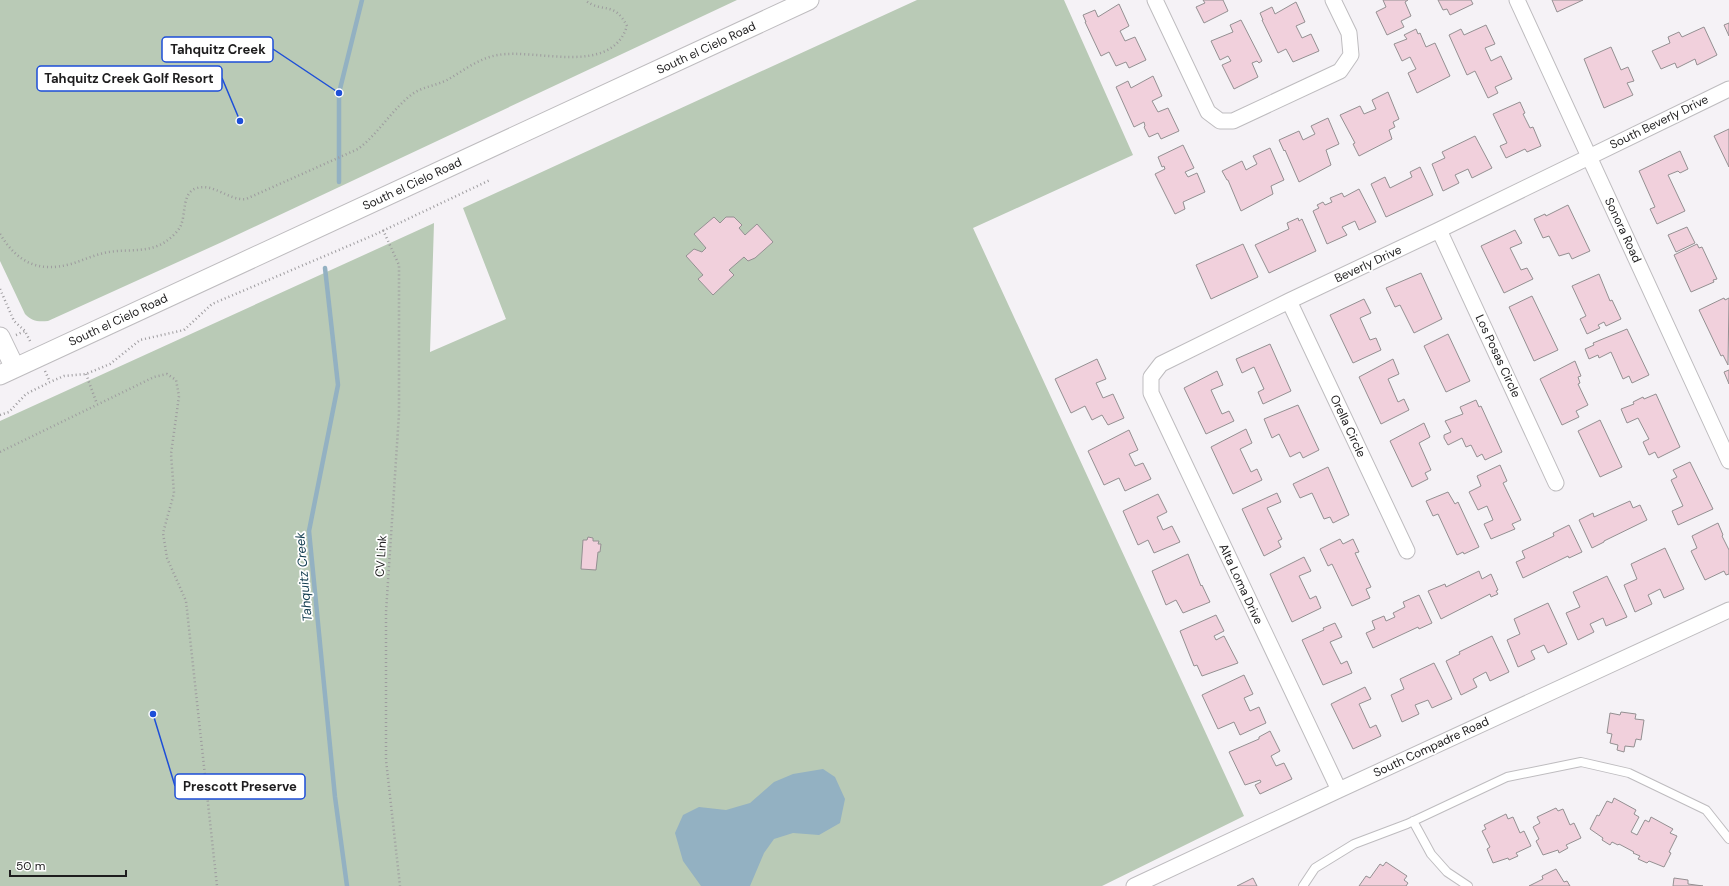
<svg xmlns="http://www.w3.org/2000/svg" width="1729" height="886" viewBox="0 0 1729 886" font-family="'DM Sans',sans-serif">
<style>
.green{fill:#b9cab6}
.water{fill:#93b1c2}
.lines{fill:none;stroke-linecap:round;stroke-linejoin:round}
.stream{stroke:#93b1c2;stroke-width:4.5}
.building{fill:#f1d0dc;stroke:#949092}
.service-casing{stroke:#bebcbf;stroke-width:10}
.minor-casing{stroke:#bebcbf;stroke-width:17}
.tertiary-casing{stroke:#bebcbf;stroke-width:21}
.path{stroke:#9d9b9e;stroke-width:2.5;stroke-dasharray:1 3;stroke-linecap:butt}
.service{stroke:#fff;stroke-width:8}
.minor{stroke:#fff;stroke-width:15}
.tertiary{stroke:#fff;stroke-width:19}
.labels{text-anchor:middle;stroke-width:3.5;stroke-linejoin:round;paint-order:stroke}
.street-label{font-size:12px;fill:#1e1d1e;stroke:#fff}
.water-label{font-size:13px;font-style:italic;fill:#103b4e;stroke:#fff}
.leader{fill:none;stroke:#1d4ed8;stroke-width:1.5}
.callout-dot{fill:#1d4ed8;stroke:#fff;stroke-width:1.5}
.callout{fill:#fff;stroke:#1d4ed8;stroke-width:1.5}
.callout-label{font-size:13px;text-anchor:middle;font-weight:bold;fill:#1e1d1e}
</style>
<rect width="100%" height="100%" fill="#f5f2f6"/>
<path class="green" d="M0,0H737L222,242L48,321C37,322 32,321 25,314L0,261Z
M917,0H1064L1133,155L973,228L1244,816L1102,886H0V421L434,223L430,352L506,319L463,208Z"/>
<path class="water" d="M823,769L835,777L845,799L840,823L819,835L793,833L774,839L764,853L750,886H701L683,861L675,833L683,815L699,807L726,810L750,803L774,782L793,774Z"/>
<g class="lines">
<path class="stream" d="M339,182V93L362,0
M325,268L338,385L309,531L335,797L347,886"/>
</g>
<path class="building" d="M1203,0H1223L1228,11L1204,23L1196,7L1205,3Z
M1383,0H1408L1405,2L1411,16L1401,21L1404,27L1387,35L1376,12L1386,7Z
M1438,0H1471L1473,4L1450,15L1447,9L1443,10Z
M1552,0H1583L1557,12Z
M1296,2L1305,22L1296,26L1302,38L1311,34L1319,51L1293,62L1286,49L1278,53L1262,20H1263L1260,13L1272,7L1275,14Z
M1119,4L1129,26L1120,31L1125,41L1135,37L1146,60L1129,68L1126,62L1116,66L1109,52L1101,56L1085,22H1086L1083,15L1095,10L1098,17Z
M1241,20L1262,61L1259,63L1257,61L1252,63L1258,77L1234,89L1222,65L1231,61L1228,56L1220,60L1211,41L1233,32L1230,25Z
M1729,23V36L1724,25Z
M1486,25L1495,44L1485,48L1491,61L1501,56L1512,79L1495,87L1498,93L1488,98L1475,71L1467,75L1449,35L1461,29L1464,35Z
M1704,27L1717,55L1697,65L1695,59L1677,68L1675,63L1661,69L1652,51L1670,43L1668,37L1679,32L1682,37Z
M1416,29L1418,34L1420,33L1426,47L1435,43L1450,76L1417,93L1408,73L1416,69L1410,57L1402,61L1394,44L1407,39L1404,35Z
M1611,47L1621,70L1628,67L1634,81L1627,83L1633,95L1604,108L1584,59Z
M1153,76L1162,96L1152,101L1158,112L1168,108L1179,131L1161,139L1158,133L1149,137L1144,127L1145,126L1144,122L1134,127L1116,87L1128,81L1131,88Z
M1388,92L1399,119L1393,122L1395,127L1389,130L1392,139L1359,156L1353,144L1355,143L1340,115L1360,106L1364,114L1376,109L1372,100Z
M1520,102L1525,113L1523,114L1530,128L1533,127L1541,146L1527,152L1525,149L1506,158L1500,146L1507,143L1493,114Z
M1328,118L1339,144L1326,150L1331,165L1299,182L1285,150L1284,151L1279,140L1299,131L1303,140L1315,134L1311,126Z
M1729,129V167L1714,136Z
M1475,136L1492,168L1472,178L1468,169L1455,175L1459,183L1443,191L1432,164L1445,158L1442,152Z
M1183,145L1194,168L1185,172L1188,177L1197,173L1205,192L1183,202L1185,209L1175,214L1155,174L1165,169L1164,166L1162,167L1158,157Z
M1270,148L1284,180L1271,186L1273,194L1241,211L1228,180H1227L1222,171L1242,161L1246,170L1257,164L1253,156Z
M1680,151L1688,169L1680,173L1678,171L1668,175L1685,211L1657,224L1650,209L1655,207L1639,171Z
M1420,167L1433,195L1386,217L1371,184L1385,177L1390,188L1412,177L1410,172Z
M1359,189L1376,222L1359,230L1355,221L1342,227L1347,235L1327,244L1313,211L1319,208L1317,205L1323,202L1325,205L1332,202L1330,198L1342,193L1344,197Z
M1568,205L1590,251L1572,259L1569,253L1559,256L1549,236L1543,238L1534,219L1545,214L1546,216Z
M714,217L720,223L726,217H734L742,225L739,228L745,235L757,224L773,242L755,258L748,261L744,257L729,270L734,275L713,295L698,279L703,275L686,256L694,249L702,252L706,248L694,234Z
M1298,218L1299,221L1302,219L1316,251L1269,273L1255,245L1289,229L1287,223Z
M1687,227L1695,243L1676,252L1668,235Z
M1515,230L1522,243L1510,248L1521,270L1527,268L1533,279L1504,293L1481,246Z
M1243,244L1258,277L1211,299L1196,265Z
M1697,244L1699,248L1702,247L1717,279L1713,280L1714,282L1691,292L1674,255Z
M1421,273L1442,319L1414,333L1400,305L1395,307L1386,288Z
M1599,274L1610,301L1612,300L1621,319L1606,326L1604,322L1598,325L1600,328L1587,334L1580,319L1586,316L1572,286Z
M1532,296L1558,350L1534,361L1509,307Z
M1724,298L1725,300L1729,298L1728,365L1723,355L1721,356L1699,310Z
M1364,299L1371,313L1360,318L1370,340L1376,338L1381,350L1353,363L1330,315Z
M1627,329L1649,375L1632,383L1629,376L1623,379L1611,352L1599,358L1598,355L1589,359L1585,349L1594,345L1593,343Z
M1448,334L1470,381L1446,392L1424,346Z
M1270,344L1291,391L1263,404L1258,392L1264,389L1254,367L1242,373L1236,359Z
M1097,359L1106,379L1096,383L1103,398L1113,394L1124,418L1108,425L1102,415L1092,420L1085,406L1071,413L1055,379Z
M1393,359L1399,374L1388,379L1398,402L1404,399L1409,410L1381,424L1359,377Z
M1575,361L1581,376L1578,377L1580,383L1578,384L1588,405L1576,411L1579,417L1562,425L1540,379Z
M1729,370V384L1724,372Z
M1217,371L1223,385L1211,390L1222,414L1229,411L1234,421L1206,434L1184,388Z
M1656,394L1680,447L1658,458L1655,452L1649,455L1643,442L1649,439L1638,418L1627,423L1621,409L1634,404L1633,402L1643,397L1644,399Z
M1476,400L1479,407L1481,406L1502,452L1485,460L1482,454L1477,457L1471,445L1466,447L1462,438L1448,445L1444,438V435L1451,432L1445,421L1463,414L1460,407Z
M1298,405L1319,450L1303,458L1300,452L1290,457L1279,434L1272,438L1264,419Z
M1600,420L1622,467L1600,477L1578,431Z
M1424,423L1430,437L1419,443L1431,470L1425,473L1428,479L1412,487L1390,441Z
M1246,429L1252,443L1240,449L1251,472L1257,469L1262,480L1233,494L1211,447Z
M1129,430L1138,450L1129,454L1135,466L1143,463L1151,479L1125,491L1119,478L1104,485L1088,451Z
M1690,462L1713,509L1678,525L1672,511L1683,506L1671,480L1677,477L1673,470Z
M1500,465L1507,481L1503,483L1521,520L1512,524L1515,529L1491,539L1484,524L1493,520L1487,506L1478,510L1469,492L1481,486L1477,476Z
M1328,467L1349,515L1333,523L1330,517L1324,519L1312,493L1300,498L1293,484Z
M1448,492L1455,504L1458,502L1479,547L1464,554L1463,552L1457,555L1438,514L1433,516L1426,501Z
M1277,493L1281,502L1267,508L1282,539L1278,541L1281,547L1264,556L1242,509Z
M1158,494L1167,512L1157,517L1163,530L1172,526L1180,542L1154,553L1148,540L1138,545L1123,511Z
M1630,501L1633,508L1640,505L1647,520L1604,541V542L1592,548L1579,520L1593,513L1594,517Z
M1718,523L1723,535L1722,536L1729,550V574L1726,575L1724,571L1705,580L1691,551L1697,548L1692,536Z
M1569,525L1582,552L1569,558L1568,556L1523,578L1516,562L1525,558L1522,551L1554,536L1553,533Z
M588,537L593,538V541H599L598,544H601L600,552H598L596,570L581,569L583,540H587Z
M1340,539L1343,544L1353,539L1359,552L1355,553L1371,587L1366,589L1370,598L1352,606L1332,564L1328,566L1320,549Z
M1665,548L1684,589L1664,598L1660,589L1648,595L1652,604L1635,612L1624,585L1637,579L1631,564Z
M1188,554L1201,586L1202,585L1210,602L1183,613L1176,600L1166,605L1152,571Z
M1304,557L1311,571L1299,576L1310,599L1316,596L1321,608L1292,622L1270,574Z
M1479,571L1482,579L1491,574L1498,590L1496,591L1498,594L1491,597L1490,594L1441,619L1428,591L1445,584L1446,587Z
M1607,576L1627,617L1606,626L1603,618L1590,624L1594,632L1578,640L1566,613L1580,607L1573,592Z
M1419,595L1432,623L1419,629L1418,627L1373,648L1366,633L1375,629L1372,621L1384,616L1386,621L1395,617L1393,613L1405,607L1403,602Z
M1548,603L1567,644L1548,653L1544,645L1531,651L1535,659L1518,667L1507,640L1520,634L1514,619Z
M1216,615L1224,631L1214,636L1216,640L1224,636L1238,663L1202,676L1197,665L1194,666L1180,631Z
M1335,623L1342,637L1330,642L1341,664L1347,661L1352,673L1323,685L1302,640L1324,630L1323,628Z
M1492,636L1509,672L1490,681L1486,672L1473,679L1477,687L1461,695L1446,661L1460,654L1459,652Z
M1434,663L1452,699L1432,708L1428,700L1415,705L1419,714L1402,722L1391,695L1404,689L1400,679Z
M1244,675L1253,694L1244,698L1250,711L1259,707L1266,723L1240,735L1234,722L1218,729L1202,695Z
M1365,687L1371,699L1359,704L1370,728L1376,725L1381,736L1353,749L1331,704Z
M1621,712L1636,714L1635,719L1644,720L1641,740L1636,739L1634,747L1625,746L1624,752L1617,750L1618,745L1610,743L1612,734L1607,733L1610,713L1620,715Z
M1270,731L1280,751L1271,756L1276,766L1284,763L1292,779L1260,794L1255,785L1261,782L1260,780L1245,785L1229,752L1259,739V737Z
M1614,798L1636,810L1634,814L1639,817L1631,832L1637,835L1645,820L1649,822L1651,817L1673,829L1670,833L1677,836L1669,852L1671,853L1664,867L1649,861L1647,863L1638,859L1640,856L1633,853L1634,852L1619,844L1618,845L1612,842L1610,845L1602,840L1603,838L1590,829L1597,815L1599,816L1607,801L1612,803Z
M1556,808L1558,811L1563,809L1570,825L1574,823L1581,838L1566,845L1568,848L1559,853L1558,850L1543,855L1536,841L1539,839L1533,827L1540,823L1537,817Z
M1506,814L1508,819L1513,817L1520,833L1524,831L1531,846L1516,853L1518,856L1509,860L1508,858L1493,863L1487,849L1490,847L1482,831L1486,829L1484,825Z
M1386,862L1407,876L1404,880L1408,883L1406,886H1359L1366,876L1370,878L1380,864L1383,866Z
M1556,869L1564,882L1567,881L1570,886H1529L1543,879L1542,876Z
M1253,878L1257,886H1237Z
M1674,878L1688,880V884L1703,886H1673Z"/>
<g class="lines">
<defs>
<path id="service" d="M1413,821L1431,854L1447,872L1468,886
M1303,886L1315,868L1354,844L1407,824L1507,777L1581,762L1629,773L1706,810L1729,839"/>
<path id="minor" d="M1155,0L1208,112L1220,121H1233L1340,71L1351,55L1349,33L1333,0
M1517,0L1729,461
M1439,230L1556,483
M1289,301L1407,551
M1339,790L1151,393V377L1161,364L1289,301L1439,230L1729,89
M1134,886L1339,790L1729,610"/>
<path id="tertiary" d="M0,337L15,368
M0,375L809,0"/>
</defs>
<use href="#service" class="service-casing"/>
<use href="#minor" class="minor-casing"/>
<use href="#tertiary" class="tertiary-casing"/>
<path class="path" d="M383,230L399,265V414L386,612V760L400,886
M0,234C17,262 38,273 71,264C84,260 96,254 109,252C128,249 148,253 165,242C171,238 178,232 181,225C186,213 182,192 197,188C214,183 229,201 246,199L358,149C378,134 391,111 411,95C421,87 435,86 447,80C463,71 479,58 498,55C536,48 611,77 627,26C614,0 602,14 585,0
M0,289L14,321L25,331L31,343
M16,335L25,331
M45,371L50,382
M86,374L97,404
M0,415L9,412L26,394L50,382L64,376L86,374L110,364L140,340L184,330L212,304L374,235L490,180
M0,452L154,377L167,374L176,380L179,396L171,454L174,493L163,533L167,558L186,601L217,886"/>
<use href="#service" class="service"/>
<use href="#minor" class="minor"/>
<use href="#tertiary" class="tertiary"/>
</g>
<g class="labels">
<g class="street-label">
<text transform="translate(706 48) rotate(-25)" y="4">South el Cielo Road</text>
<text transform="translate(1659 122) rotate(-26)" y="4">South Beverly Drive</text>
<text transform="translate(412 184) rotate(-25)" y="4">South el Cielo Road</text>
<text transform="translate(1623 230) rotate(65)" y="4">Sonora Road</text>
<text transform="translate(1368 264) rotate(-25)" y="4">Beverly Drive</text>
<text transform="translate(118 320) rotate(-25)" y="4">South el Cielo Road</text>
<text transform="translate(1498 356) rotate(65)" y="4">Los Posas Circle</text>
<text transform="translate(1348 426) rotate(65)" y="4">Orella Circle</text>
<text transform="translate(381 556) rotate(-86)" y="4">CV Link</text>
<text transform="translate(1241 584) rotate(65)" y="4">Alta Loma Drive</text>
<text transform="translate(1431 747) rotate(-25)" y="4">South Compadre Road</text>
</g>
<g class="water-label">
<text transform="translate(303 577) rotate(-95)" y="5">Tahquitz Creek</text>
</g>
</g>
<path class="leader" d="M339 93L273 49M240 121L222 78M153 714L175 786"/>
<g class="callout-dot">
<circle cx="339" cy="93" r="4"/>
<circle cx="240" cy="121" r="4"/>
<circle cx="153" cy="714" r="4"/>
</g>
<g class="callout">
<rect x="162" y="37" width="111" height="25" rx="4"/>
<rect x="37" y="66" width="185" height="25" rx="4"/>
<rect x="175" y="774" width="130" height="25" rx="4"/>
</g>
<g class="callout-label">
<text x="218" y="54">Tahquitz Creek</text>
<text x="129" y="83">Tahquitz Creek Golf Resort</text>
<text x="240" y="791">Prescott Preserve</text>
</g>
<path d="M10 870v6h116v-6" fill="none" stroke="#1e1d1e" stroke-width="2"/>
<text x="16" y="870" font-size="12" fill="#1e1d1e" stroke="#ffffff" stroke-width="3" paint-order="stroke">50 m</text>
</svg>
